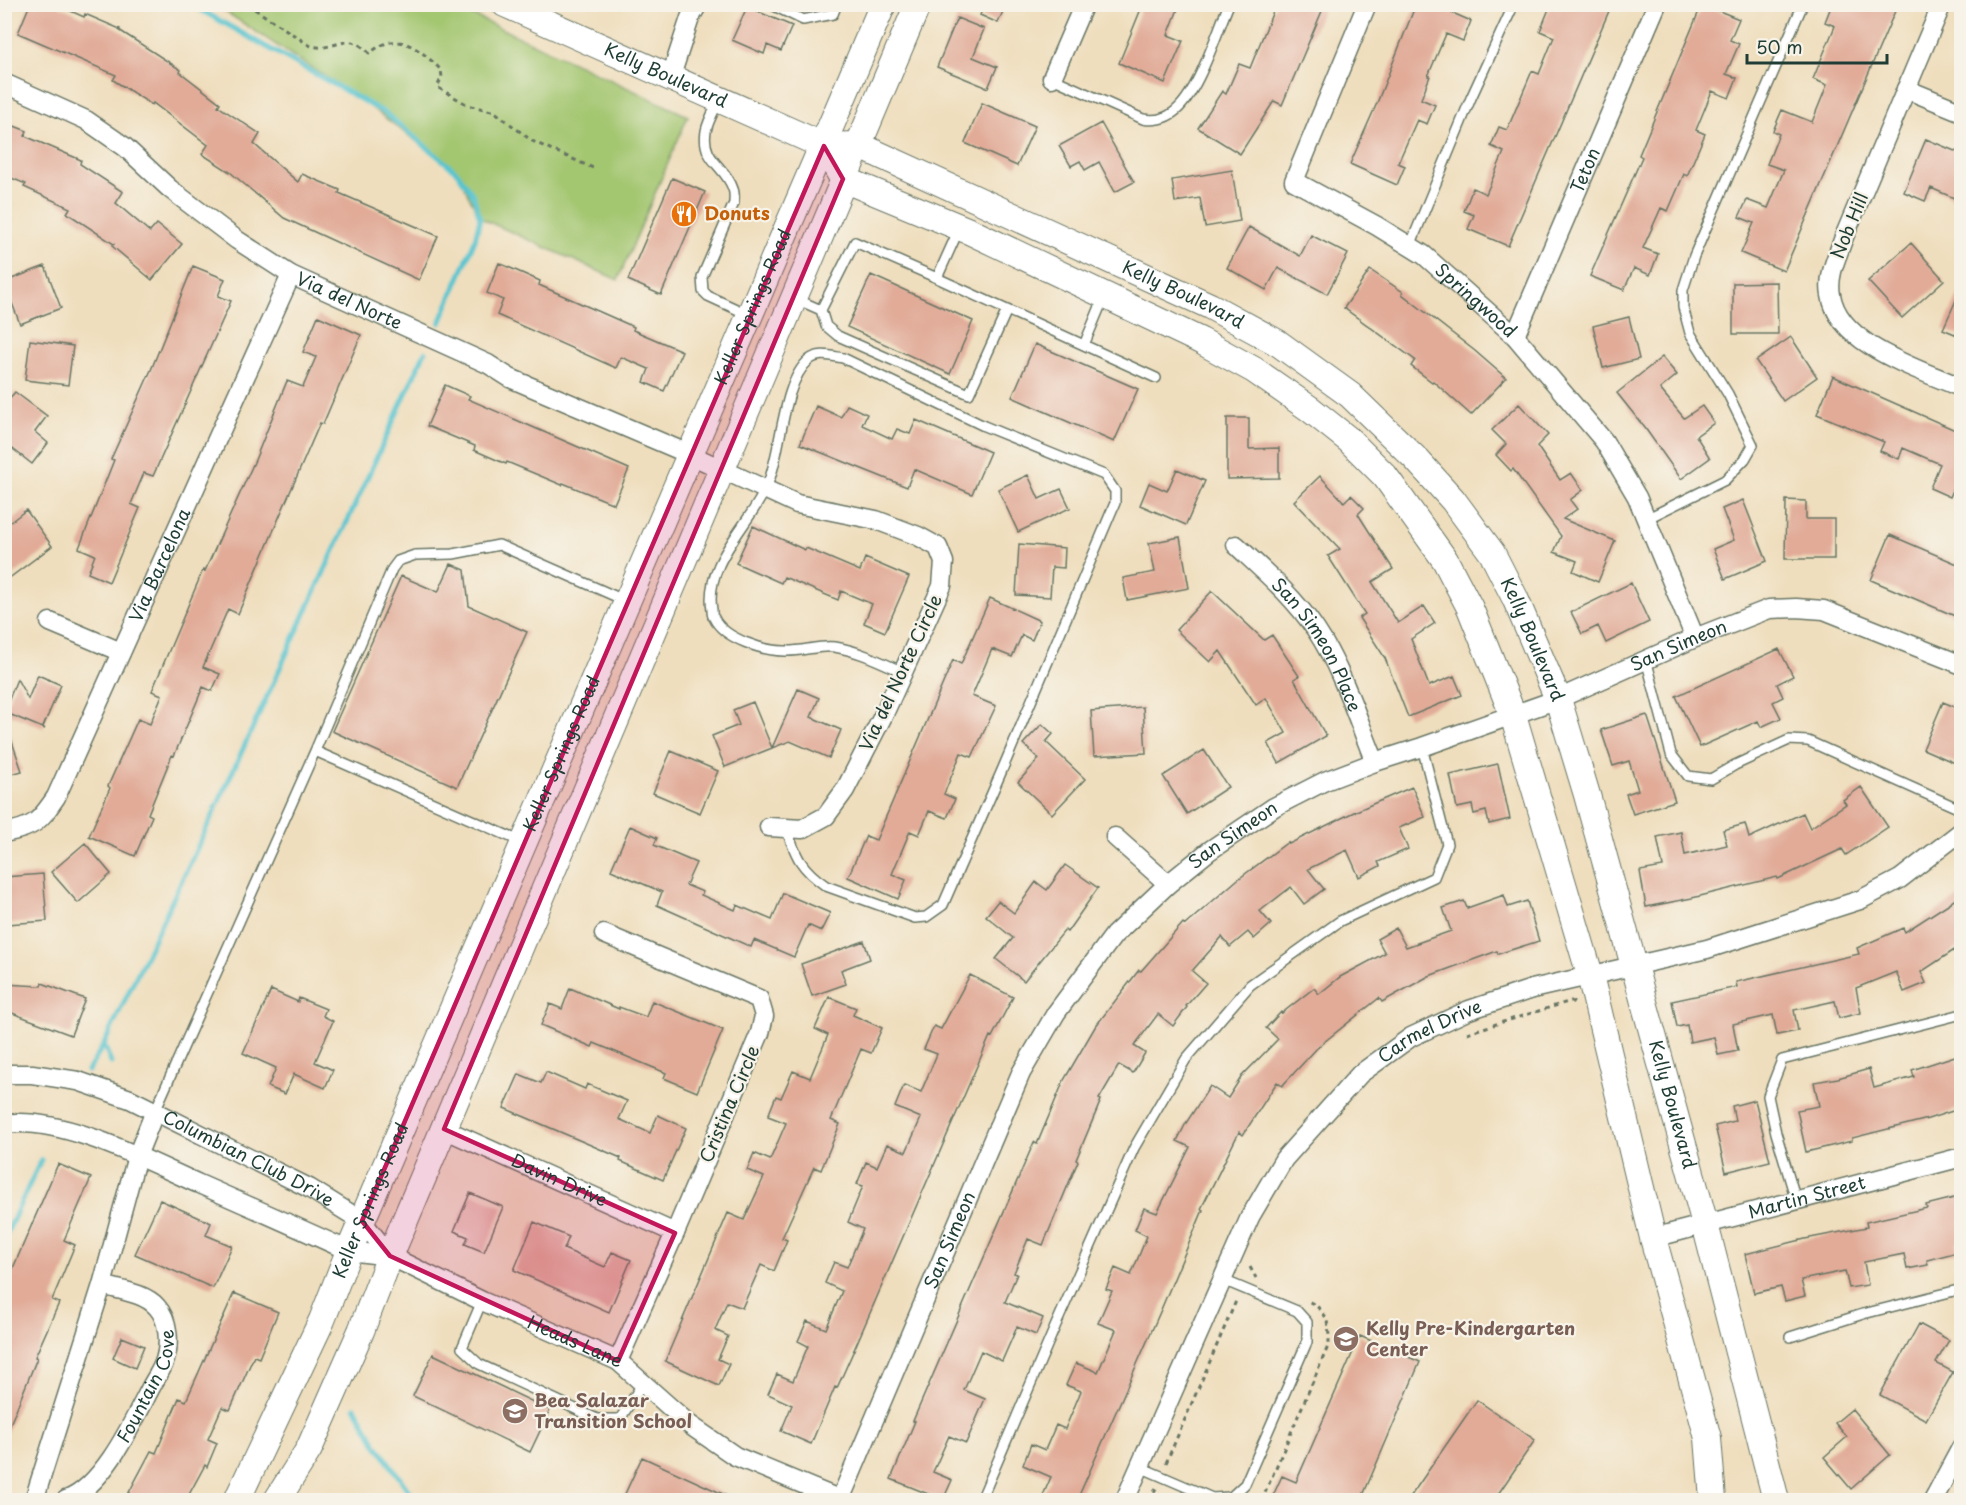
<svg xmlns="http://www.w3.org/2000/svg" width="1966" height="1505" viewBox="0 0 1966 1505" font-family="'Playpen Sans',sans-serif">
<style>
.green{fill:#a3c66f;stroke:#618252;stroke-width:1.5}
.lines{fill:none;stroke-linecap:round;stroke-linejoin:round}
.stream{stroke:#58c4cf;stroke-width:5}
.building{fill:#e1ab98}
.lane-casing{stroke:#687564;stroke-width:12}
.street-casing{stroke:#687564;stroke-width:21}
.secondary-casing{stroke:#687564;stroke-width:28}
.path{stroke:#687564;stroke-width:3;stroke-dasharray:4.5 4.5;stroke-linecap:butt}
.lane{stroke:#fff;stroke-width:9}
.street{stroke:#fff;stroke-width:18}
.secondary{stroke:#fff;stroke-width:26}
.marked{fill:#c2185b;fill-opacity:0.2;stroke:#c2185b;stroke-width:4.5;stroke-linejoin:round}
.labels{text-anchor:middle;stroke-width:4.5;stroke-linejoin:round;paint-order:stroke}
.street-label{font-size:18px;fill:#1f3d34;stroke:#f7f3e8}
.food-label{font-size:18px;font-weight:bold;fill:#c56008;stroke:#f7f3e8;text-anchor:start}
.education-label{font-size:18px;font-weight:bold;fill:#785e54;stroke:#f7f3e8;text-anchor:start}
</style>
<rect width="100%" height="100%" fill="#f7f3e8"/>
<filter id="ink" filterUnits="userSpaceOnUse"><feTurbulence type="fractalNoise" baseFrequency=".0167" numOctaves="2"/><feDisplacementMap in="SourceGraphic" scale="12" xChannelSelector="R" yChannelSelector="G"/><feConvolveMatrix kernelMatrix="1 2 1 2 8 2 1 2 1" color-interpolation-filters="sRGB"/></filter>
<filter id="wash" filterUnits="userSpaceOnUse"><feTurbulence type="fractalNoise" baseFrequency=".008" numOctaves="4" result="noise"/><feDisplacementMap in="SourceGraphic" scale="24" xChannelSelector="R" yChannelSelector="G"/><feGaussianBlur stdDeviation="1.35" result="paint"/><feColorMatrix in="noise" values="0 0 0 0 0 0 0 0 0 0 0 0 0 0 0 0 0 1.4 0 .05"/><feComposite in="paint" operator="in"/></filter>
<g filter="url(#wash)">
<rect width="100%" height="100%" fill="#efdebd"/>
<path class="green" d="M215,5H451L688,116L618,280L480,218L457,172L364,102Z"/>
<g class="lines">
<path class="stream" d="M190,4L385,113L457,172L473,195L480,218L475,240L440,323
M104,1044L111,1063
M88,1071L104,1044L209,823L425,352
M4,1239L41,1160
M355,1407L376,1444L415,1500"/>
</g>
<g id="blocks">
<path class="building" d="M30,4H55L84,17L85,14L120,29L119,30L181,70L180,72L220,103L218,106L260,134L254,144L298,182L302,174L340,190L339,193L438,236L419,280L284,218L230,172L202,154L208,145L153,103L152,105L113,80L116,75L18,33Z
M985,4H1006L998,23L980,15Z
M1143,4H1180L1168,35L1183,41L1165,83L1119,63Z
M1276,4H1325L1282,105L1274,101L1240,154L1198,128L1222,91L1226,94L1239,64L1250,68Z
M1416,4H1432L1471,21L1463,41L1446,34L1428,76H1430L1421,99L1435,105L1427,124L1417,120L1398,163L1405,166L1397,185L1350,164L1377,103Z
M1551,4H1612L1508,246L1468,229L1474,215L1464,211L1473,188L1486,194L1504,152L1491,146L1499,127L1507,130L1532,71L1539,74L1554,37L1540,31Z
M1702,4L1739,19L1730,40L1739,44L1726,74L1737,78L1729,98L1712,91L1696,130L1705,134L1687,176L1684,174L1668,211L1661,208L1643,248L1658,254L1650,275L1634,268L1624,290L1590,276L1642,157L1639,155Z
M1832,4H1898L1784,271L1741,253L1754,223L1739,217L1747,200L1768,208L1784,170L1767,164L1779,134L1773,131L1782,110L1812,122L1827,85L1813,79L1835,26L1825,22Z
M747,7L792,26L781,51L767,45L764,54L732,40Z
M957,18L984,29L973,57L997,67L988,88L937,67Z
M982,103L1035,126L1017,166L965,143Z
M4,122L27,131L25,136L81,160L80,164L123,192L116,203L150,232L157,224L182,244L152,280L112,246L114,244L67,213L70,208L24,187L26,184L4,175Z
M1101,123L1134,182L1115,192L1099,162L1085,170L1080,161L1071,166L1059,146Z
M1926,139L1962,154V181L1954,198L1931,188L1925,201L1904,192Z
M1232,170L1240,221L1205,227L1200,198L1175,202L1172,180Z
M672,178L705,192L661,295L628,280Z
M1249,227L1300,256L1311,235L1348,254L1327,294L1278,268L1266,290L1227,268Z
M1911,243L1944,280L1902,318L1868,281Z
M499,263L540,281L539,285L634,327L633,330L682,351L664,391L644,382L649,369L621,357L616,368L497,315L503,300L487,293Z
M45,266L61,308L20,324L4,282Z
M193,266L225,279L218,296L231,301L153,476L144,473L131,504L140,508L109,582L88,573L95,555L79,548L114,460L111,459L151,370Z
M1370,270L1403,292L1402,294L1475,351L1506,378L1471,415L1433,381L1432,382L1411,366L1415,360L1344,308Z
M871,275L973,321L950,374L847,327Z
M1777,282L1778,334H1733V283Z
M1962,287V337L1943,329Z
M318,316L361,335L323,424L320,423L281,513L238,614L228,609L203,667L220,674L212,691L203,687L174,756L172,755L148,814L152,816L135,856L89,836L110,788L108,786L138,719L150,724L162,695L152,691L203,570L205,571L255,460L287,381L303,387L316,357L303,352Z
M1629,317L1639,359L1603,368L1593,326Z
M1791,337L1817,377L1783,401L1756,361Z
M30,340L73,346L68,385L25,380Z
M1035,344L1138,389L1114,442L1012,397Z
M1662,357L1677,375L1660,389L1684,418L1702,406L1714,423L1696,436L1710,458L1681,479L1645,428L1617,393Z
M1833,376L1962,433V491L1954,488L1950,497L1930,488L1940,464L1903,448L1899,459L1880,451L1884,442L1817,414Z
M445,385L470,396L468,399L629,469L614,504L563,483L562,485L507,462L506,464L474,450L475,446L427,426Z
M15,392L47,416L35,432L48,443L32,464L4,442V405Z
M1519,404L1548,435L1537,446L1560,480L1571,473L1583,490L1570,500L1577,509L1563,519L1615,541L1598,582L1573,571L1577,561L1554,552L1561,536L1513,469L1511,471L1496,455L1506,444L1492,430Z
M847,405L867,414L862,425L892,439L897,429L910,434L916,420L990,452L972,494L914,469L907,487L800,444L816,406L841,417Z
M1227,418H1249V449L1279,448V478L1227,479Z
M1177,469L1205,481L1186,525L1140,505L1149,483L1167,491Z
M1028,475L1039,499L1061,489L1070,508L1018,532L998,489Z
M1320,476L1344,502L1351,495L1364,508L1358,514L1393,569L1372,582L1398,623L1424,606L1435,623L1411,639L1429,686L1454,676L1462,695L1408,717L1385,658L1359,618L1365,614L1328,556L1340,549L1294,501Z
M1743,500L1767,561L1725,579L1713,549L1734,540L1722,509Z
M1786,500L1806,501V519H1834V559H1785Z
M26,510L52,546L4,582V527Z
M753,526L805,550L806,548L860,571L865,558L909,577L885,632L864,623L872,604L841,591L838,600L784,577L781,583L736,563Z
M1890,535L1962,566V619L1871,580Z
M1180,537L1189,588L1127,600L1123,578L1155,572L1149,543Z
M1019,544L1065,548L1064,568L1052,567L1050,597L1016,595Z
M451,564L465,570L469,606L527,632L457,787L332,731L401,576L438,592Z
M1631,583L1649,622L1606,643L1598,626L1582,634L1571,612Z
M1212,591L1264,640L1272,635L1299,676L1294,679L1326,736L1279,763L1268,743L1286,733L1266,698L1256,705L1220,651L1210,662L1176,630Z
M990,598L1040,621L1032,640L1022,635L1012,657L992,649L972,696L996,706L972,757L961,753L944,794L955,799L947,818L929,811L919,835L910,831L892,874L906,880L898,899L848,877L866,836L876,840L953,660L961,664Z
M1779,649L1793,676L1777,684L1783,697L1773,702L1781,718L1761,727L1758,721L1700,747L1676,696Z
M38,675L61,685L43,727L45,729L4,712L17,679L28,699Z
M798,689L819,698L811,717L841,730L829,758L790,741L772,748Z
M753,702L772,748L725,767L712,736L739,725L733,710Z
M1943,702L1962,710V766L1923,749Z
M1143,707L1146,753L1094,756L1091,711Z
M1647,715L1675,801L1633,814L1626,794L1638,790L1629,761L1613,766L1601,730Z
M1042,724L1053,734L1046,742L1085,779L1052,814L1018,782L1039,759L1023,744Z
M7,727L22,771L4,776V728Z
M1204,750L1228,787L1187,814L1163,776Z
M671,751L718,771L700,813L653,793Z
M1498,764L1510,819L1489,824L1486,811L1474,814L1472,805L1457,808L1450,775Z
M1412,787L1425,817L1399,828L1408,849L1378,862L1380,866L1359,877L1347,850L1308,869L1324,889L1304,904L1291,887L1260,911L1271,924L1254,939L1248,932L1230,947L1222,937L1192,971L1206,983L1186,1006L1187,1007L1173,1026L1158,1014L1134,1046L1145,1053L1133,1073L1119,1065L1099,1099L1101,1100L1076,1160L1078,1161L1043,1245L1028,1239L1014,1273L1017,1274L1005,1302L1043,1318L1036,1335L1017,1327L1002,1361L981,1351L964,1390L985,1399L966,1443L949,1436L933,1472L952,1480L943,1500L891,1479L915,1421H913L1034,1142L1037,1144L1064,1080L1095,1027L1139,970L1141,971L1183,923L1185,925L1237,880L1288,842L1289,844L1354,812Z
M1861,787L1888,827L1846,855L1842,849L1778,879L1777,877L1692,898L1646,907L1640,871L1663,867L1657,837L1681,832L1685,855L1727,845L1723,830L1745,824L1749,838L1803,813L1810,828L1846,804L1843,800Z
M630,826L657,838L654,845L696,863L686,885L703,892L701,895L735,910L737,905L772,920L783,893L830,913L821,931L808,925L794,957L754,940L751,947L657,905L662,892L611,870Z
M85,843L111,874L78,903L51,872Z
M1065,865L1098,888L1067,932L1065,930L1024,981L996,959L1013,938L986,916L998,901L1014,913L1036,882L1047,890Z
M43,874L47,921L7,924L4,877Z
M1504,895L1508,907L1527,901L1539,941L1498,954L1497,951L1429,976L1382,1002L1379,998L1319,1046L1282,1086L1277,1082L1243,1135L1239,1132L1201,1209L1203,1210L1160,1312L1077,1500H1041L1051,1477L1023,1465L1031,1444L1045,1450L1056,1425L1065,1429L1081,1391L1066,1385L1076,1363L1098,1372L1116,1330L1098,1323L1112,1291L1106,1289L1115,1268L1131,1275L1147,1236L1135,1230L1144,1208L1157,1213L1190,1147L1177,1141L1186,1123L1210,1086L1228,1098L1242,1076L1278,1039L1266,1028L1281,1012L1282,1013L1314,988L1319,994L1340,977L1385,953L1377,939L1396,928L1406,947L1451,931L1443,908L1464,901L1467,908Z
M1962,895V945L1921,972L1926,983L1904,992L1896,972L1856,988L1861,1013L1839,1018L1835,1001L1794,1010L1798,1031L1777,1035L1773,1015L1733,1024L1738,1051L1718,1055L1714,1037L1690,1042L1687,1025L1677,1027L1672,1001L1737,987L1736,982L1859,954L1857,948L1903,928L1905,932Z
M864,941L870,959L841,970L846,984L812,996L801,964Z
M970,975L1013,997L992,1037L990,1036L857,1343L837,1388L835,1387L811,1444L781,1431L792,1405L768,1394L777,1374L793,1381L808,1346L798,1341L807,1321L826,1329L842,1291L825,1283L834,1262L847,1267L863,1229L848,1222L863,1186L857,1184L866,1162L877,1167L887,1144L906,1152L921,1118L895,1107L904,1085L921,1092L937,1054L924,1049L934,1026L941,1029Z
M42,983L85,999L71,1035L4,1010V984L41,986Z
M570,988L619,1009V1007L646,1017L652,1001L723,1030L697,1092L664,1078L666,1073L594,1043L592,1047L541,1025L550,1004L562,1009Z
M271,990L298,1002L299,998L326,1009L323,1016L333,1021L315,1062L333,1070L325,1088L294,1074L285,1094L268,1087L276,1068L243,1053Z
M829,997L856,1008L853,1015L882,1028L871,1053L861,1049L831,1120L840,1124L821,1170L814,1167L782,1238L787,1240L774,1271L761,1265L742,1308L727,1302L715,1330L728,1336L718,1359L729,1364L719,1386L665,1361L728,1213L744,1220L764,1177L747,1170L754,1153L770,1160L786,1123L768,1116L776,1096L781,1098L793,1071L810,1078L828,1035L815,1029Z
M1955,1056L1962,1074V1108L1928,1119L1852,1138V1141L1806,1152L1797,1110L1819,1106L1814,1082L1838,1078L1869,1069L1874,1088L1914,1077L1912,1070Z
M546,1072L585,1089L587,1084L627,1101L619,1119L650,1133L658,1115L686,1128L663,1180L620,1161L621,1158L504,1108L519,1074L541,1083Z
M1755,1100L1770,1161L1726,1172L1715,1126L1735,1121L1732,1106Z
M58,1164L91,1178L64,1240L75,1245L52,1300L59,1303L35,1357L37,1358L5,1437L4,1289Z
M470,1193L503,1207L484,1252L465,1244L468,1237L454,1231Z
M1962,1196V1241L1956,1242L1958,1252L1927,1260L1928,1265L1907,1269L1904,1254L1864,1262L1868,1285L1849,1288L1845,1271L1801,1280L1805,1296L1785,1301L1781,1287L1754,1293L1745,1254L1805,1239L1867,1227L1866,1222L1927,1208L1926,1205Z
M160,1200L211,1223L206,1235L232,1246L213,1288L135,1254Z
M534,1222L569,1237L564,1249L605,1267L612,1252L631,1260L609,1312L514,1270Z
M234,1293L278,1312L259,1358L254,1356L230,1410L222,1407L208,1439L217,1443L207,1467L205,1465L186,1500H125L151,1451L156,1453L179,1398L186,1401Z
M1919,1324L1949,1340L1936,1363L1953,1372L1926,1420L1880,1395Z
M1360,1336L1420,1362L1361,1500H1271L1282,1476L1296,1482Z
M122,1337L144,1346L135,1368L113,1358Z
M433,1354L550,1410L530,1452L413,1396Z
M1477,1400L1535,1440L1494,1500H1408Z
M1852,1409L1890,1455L1851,1489L1824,1457L1847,1437L1835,1423Z
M642,1457L736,1500H635L624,1496Z"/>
</g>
</g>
<g filter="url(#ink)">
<use href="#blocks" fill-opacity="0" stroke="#687564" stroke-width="1.5"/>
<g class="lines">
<defs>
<path id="lane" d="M770,4L803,20L833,14L837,4
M1052,78L1143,119C1153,121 1165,119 1174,112C1198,94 1216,34 1229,4
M719,100C715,109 708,121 706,131C701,161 726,166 733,189C735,193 734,199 734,203L702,277L703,291L708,296L747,314
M959,229L937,278L1156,378
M1410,246L1471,98L1514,4
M937,278L855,242L821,310L826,326L838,336L969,394L1007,310
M796,299L821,310
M1084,345L1104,297
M1646,519L1725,480L1745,459L1753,445L1728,394L1690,333L1683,307V290L1694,256L1803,4
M1646,659L1671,754L1688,776L1711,779L1735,765L1789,740L1808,741L1962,810
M315,751L392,569L398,561L415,555L453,554L499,545L626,601
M786,828C796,856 800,868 826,886L915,918L926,917L943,905L1003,768L1115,503V491L1104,475L984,426L843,358C831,356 819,352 809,360C781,384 782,455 766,488C748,527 704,563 712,610C712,613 712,616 714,618C724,639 764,651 785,651C801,652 819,645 835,647C859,651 881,662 903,672
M155,1111L315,751L522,842
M1796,1200L1776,1133L1768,1096L1782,1060L1962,1014
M482,1301L462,1348L479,1364L597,1419H620L643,1383
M1790,1337L1863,1314L1962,1289
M1140,1467L1212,1498L1231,1497L1245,1484L1307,1342V1322L1297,1311L1223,1280
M981,1500L1055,1327L1134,1148L1186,1059L1250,985L1340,921L1434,877L1447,844L1422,747"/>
<g id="street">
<path id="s1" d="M1367,4L1294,181L1377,226L1424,255L1515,336L1604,441L1637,497L1695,638"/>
<path d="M1942,4L1844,237C1838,255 1827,275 1831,295C1839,346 1920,369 1962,388"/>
<path d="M1052,78L1084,4"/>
<path d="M670,79L690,18L698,4"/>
<path id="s2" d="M4,83L86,120L125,147L170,189L237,240L291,275L488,364L510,378L691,455L797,504L876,520L918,536L938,547L944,562L942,586L884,714L845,790L826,816L802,829L769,827"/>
<path d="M1906,89L1962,112"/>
<path id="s3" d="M1515,336L1657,4"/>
<path id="s4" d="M1236,545C1265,572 1294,597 1316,630C1342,669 1357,718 1375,762"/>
<path d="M50,622L121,652"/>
<path id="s5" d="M4,833C35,827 39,822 56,797L291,275"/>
<path d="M1115,837L1168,884"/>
<path d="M604,934L759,999L764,1016L760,1033L675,1233L618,1361"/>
<path id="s6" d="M4,1074H32L78,1081L130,1099L309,1188L362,1221L390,1256"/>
<path id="s7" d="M4,1124C64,1116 145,1160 199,1184C249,1206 299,1228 349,1251L390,1256L482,1301L618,1361L690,1425L735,1456L841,1500"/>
<path id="s8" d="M444,1129L675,1233"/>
<path id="s9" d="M1653,1238L1962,1157"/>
<path d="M34,1500L102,1285L137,1156L155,1111"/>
<path id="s10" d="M66,1500C103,1487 133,1422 150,1389C155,1379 162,1370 165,1360C170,1344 169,1320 157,1307C145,1293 119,1290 102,1285"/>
<path id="s11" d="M840,1500L1021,1073L1056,1013L1114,935L1168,884L1209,851L1274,807L1325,781L1375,762L1422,747L1558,699L1695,638L1769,609L1796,608L1824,610L1962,665"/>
<path id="s12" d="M1125,1500L1250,1217L1284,1159L1360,1074L1411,1037L1469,1010L1532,989L1707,949L1860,900L1900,879L1962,831"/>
<path d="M1933,1500L1962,1446"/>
</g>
<g id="secondary">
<path id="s13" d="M505,4L824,146L858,145L1210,306L1278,343L1350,395L1416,459L1453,500L1492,553L1515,598L1558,699L1587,795L1705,1224L1776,1500"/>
<path d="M824,146L843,179L969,231L1201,341L1254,370L1310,409L1349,440L1385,476L1445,560L1470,608L1513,715L1590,975L1653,1238L1708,1438L1713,1500"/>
<path id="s14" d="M237,1500L322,1320L349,1251L883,4"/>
<path d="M277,1500L309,1449L361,1331L390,1256L918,4"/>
</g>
</defs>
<use href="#lane" class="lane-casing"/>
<use href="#street" class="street-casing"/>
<use href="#secondary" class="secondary-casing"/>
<path class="path" d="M247,4L309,45C328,53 343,36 358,44C362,46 366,50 369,53C376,49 383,43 391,42C410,39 429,58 441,70L442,77L437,87L468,105L495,112L532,141L593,168
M1467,1033L1571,1001L1574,1003
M1250,1267L1256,1278
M1166,1463L1236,1301
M1150,1500L1156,1488
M1260,1500L1265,1493L1329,1344C1329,1321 1327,1310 1306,1300"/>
<use href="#lane" class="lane"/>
<use href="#street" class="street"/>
<use href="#secondary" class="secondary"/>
</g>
</g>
<path class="marked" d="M824,146L843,179L444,1129L675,1233L618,1361L390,1256L362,1221Z"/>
<defs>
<symbol id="restaurant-disc" viewBox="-11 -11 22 22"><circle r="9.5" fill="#e8710a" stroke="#f7f3e8"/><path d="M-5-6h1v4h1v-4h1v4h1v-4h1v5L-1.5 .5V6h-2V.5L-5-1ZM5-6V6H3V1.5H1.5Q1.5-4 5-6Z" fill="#fff"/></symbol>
<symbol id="school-disc" viewBox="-11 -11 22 22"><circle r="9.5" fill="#8d6e63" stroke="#f7f3e8"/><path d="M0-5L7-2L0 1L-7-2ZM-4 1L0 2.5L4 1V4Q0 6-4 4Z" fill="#fff"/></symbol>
</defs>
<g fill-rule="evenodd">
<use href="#restaurant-disc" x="669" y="199" width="30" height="30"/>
<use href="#school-disc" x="1331" y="1324" width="30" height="30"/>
<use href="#school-disc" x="500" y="1396" width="30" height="30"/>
</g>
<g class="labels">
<g class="street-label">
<text dy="6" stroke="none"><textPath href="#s13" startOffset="176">Kelly Boulevard</textPath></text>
<text dy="6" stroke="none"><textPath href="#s3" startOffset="180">Teton</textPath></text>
<text transform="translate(1850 226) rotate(-68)" y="6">Nob Hill</text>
<text dy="6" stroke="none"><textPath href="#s13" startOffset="741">Kelly Boulevard</textPath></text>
<text dy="6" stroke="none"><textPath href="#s1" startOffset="410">Springwood</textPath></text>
<text dy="6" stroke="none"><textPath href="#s2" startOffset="411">Via del Norte</textPath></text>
<text dy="6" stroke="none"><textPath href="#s14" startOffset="1300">Keller Springs Road</textPath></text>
<text dy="6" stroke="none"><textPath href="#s5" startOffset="320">Via Barcelona</textPath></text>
<text dy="6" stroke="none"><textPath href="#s13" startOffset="1245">Kelly Boulevard</textPath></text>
<text dy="6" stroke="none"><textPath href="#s11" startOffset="1272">San Simeon</textPath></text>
<text dy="6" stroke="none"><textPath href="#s4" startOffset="130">San Simeon Place</textPath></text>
<text transform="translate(901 673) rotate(-65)" y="6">Via del Norte Circle</text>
<text dy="6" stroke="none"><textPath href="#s14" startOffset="814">Keller Springs Road</textPath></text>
<text dy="6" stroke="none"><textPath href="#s11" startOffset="786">San Simeon</textPath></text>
<text dy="6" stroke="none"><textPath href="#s12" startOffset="573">Carmel Drive</textPath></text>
<text transform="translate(730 1104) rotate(-67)" y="6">Cristina Circle</text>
<text dy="6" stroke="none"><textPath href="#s13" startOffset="1731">Kelly Boulevard</textPath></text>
<text dy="6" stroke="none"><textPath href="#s6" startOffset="262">Columbian Club Drive</textPath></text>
<text dy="6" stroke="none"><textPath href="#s8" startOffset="126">Davin Drive</textPath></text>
<text dy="6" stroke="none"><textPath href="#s9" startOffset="159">Martin Street</textPath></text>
<text dy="6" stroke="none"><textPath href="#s14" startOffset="328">Keller Springs Road</textPath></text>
<text dy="6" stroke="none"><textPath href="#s11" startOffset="282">San Simeon</textPath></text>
<text dy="6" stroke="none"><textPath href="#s7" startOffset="616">Heads Lane</textPath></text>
<text dy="6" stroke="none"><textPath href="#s10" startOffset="144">Fountain Cove</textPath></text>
</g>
<g class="food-label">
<text x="704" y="220">Donuts</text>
</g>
<g class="education-label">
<text x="1366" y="1335">Kelly Pre-Kindergarten<tspan x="1366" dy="21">Center</tspan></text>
<text x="534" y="1407">Bea Salazar<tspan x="534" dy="21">Transition School</tspan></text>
</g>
</g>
<rect width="1966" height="1505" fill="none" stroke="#f7f3e8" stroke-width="24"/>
<path d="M1747 54v9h140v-9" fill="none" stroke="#1f3d34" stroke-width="3"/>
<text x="1756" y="54" font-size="18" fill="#1f3d34" stroke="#f7f3e8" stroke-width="4.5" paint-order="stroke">50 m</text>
</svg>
